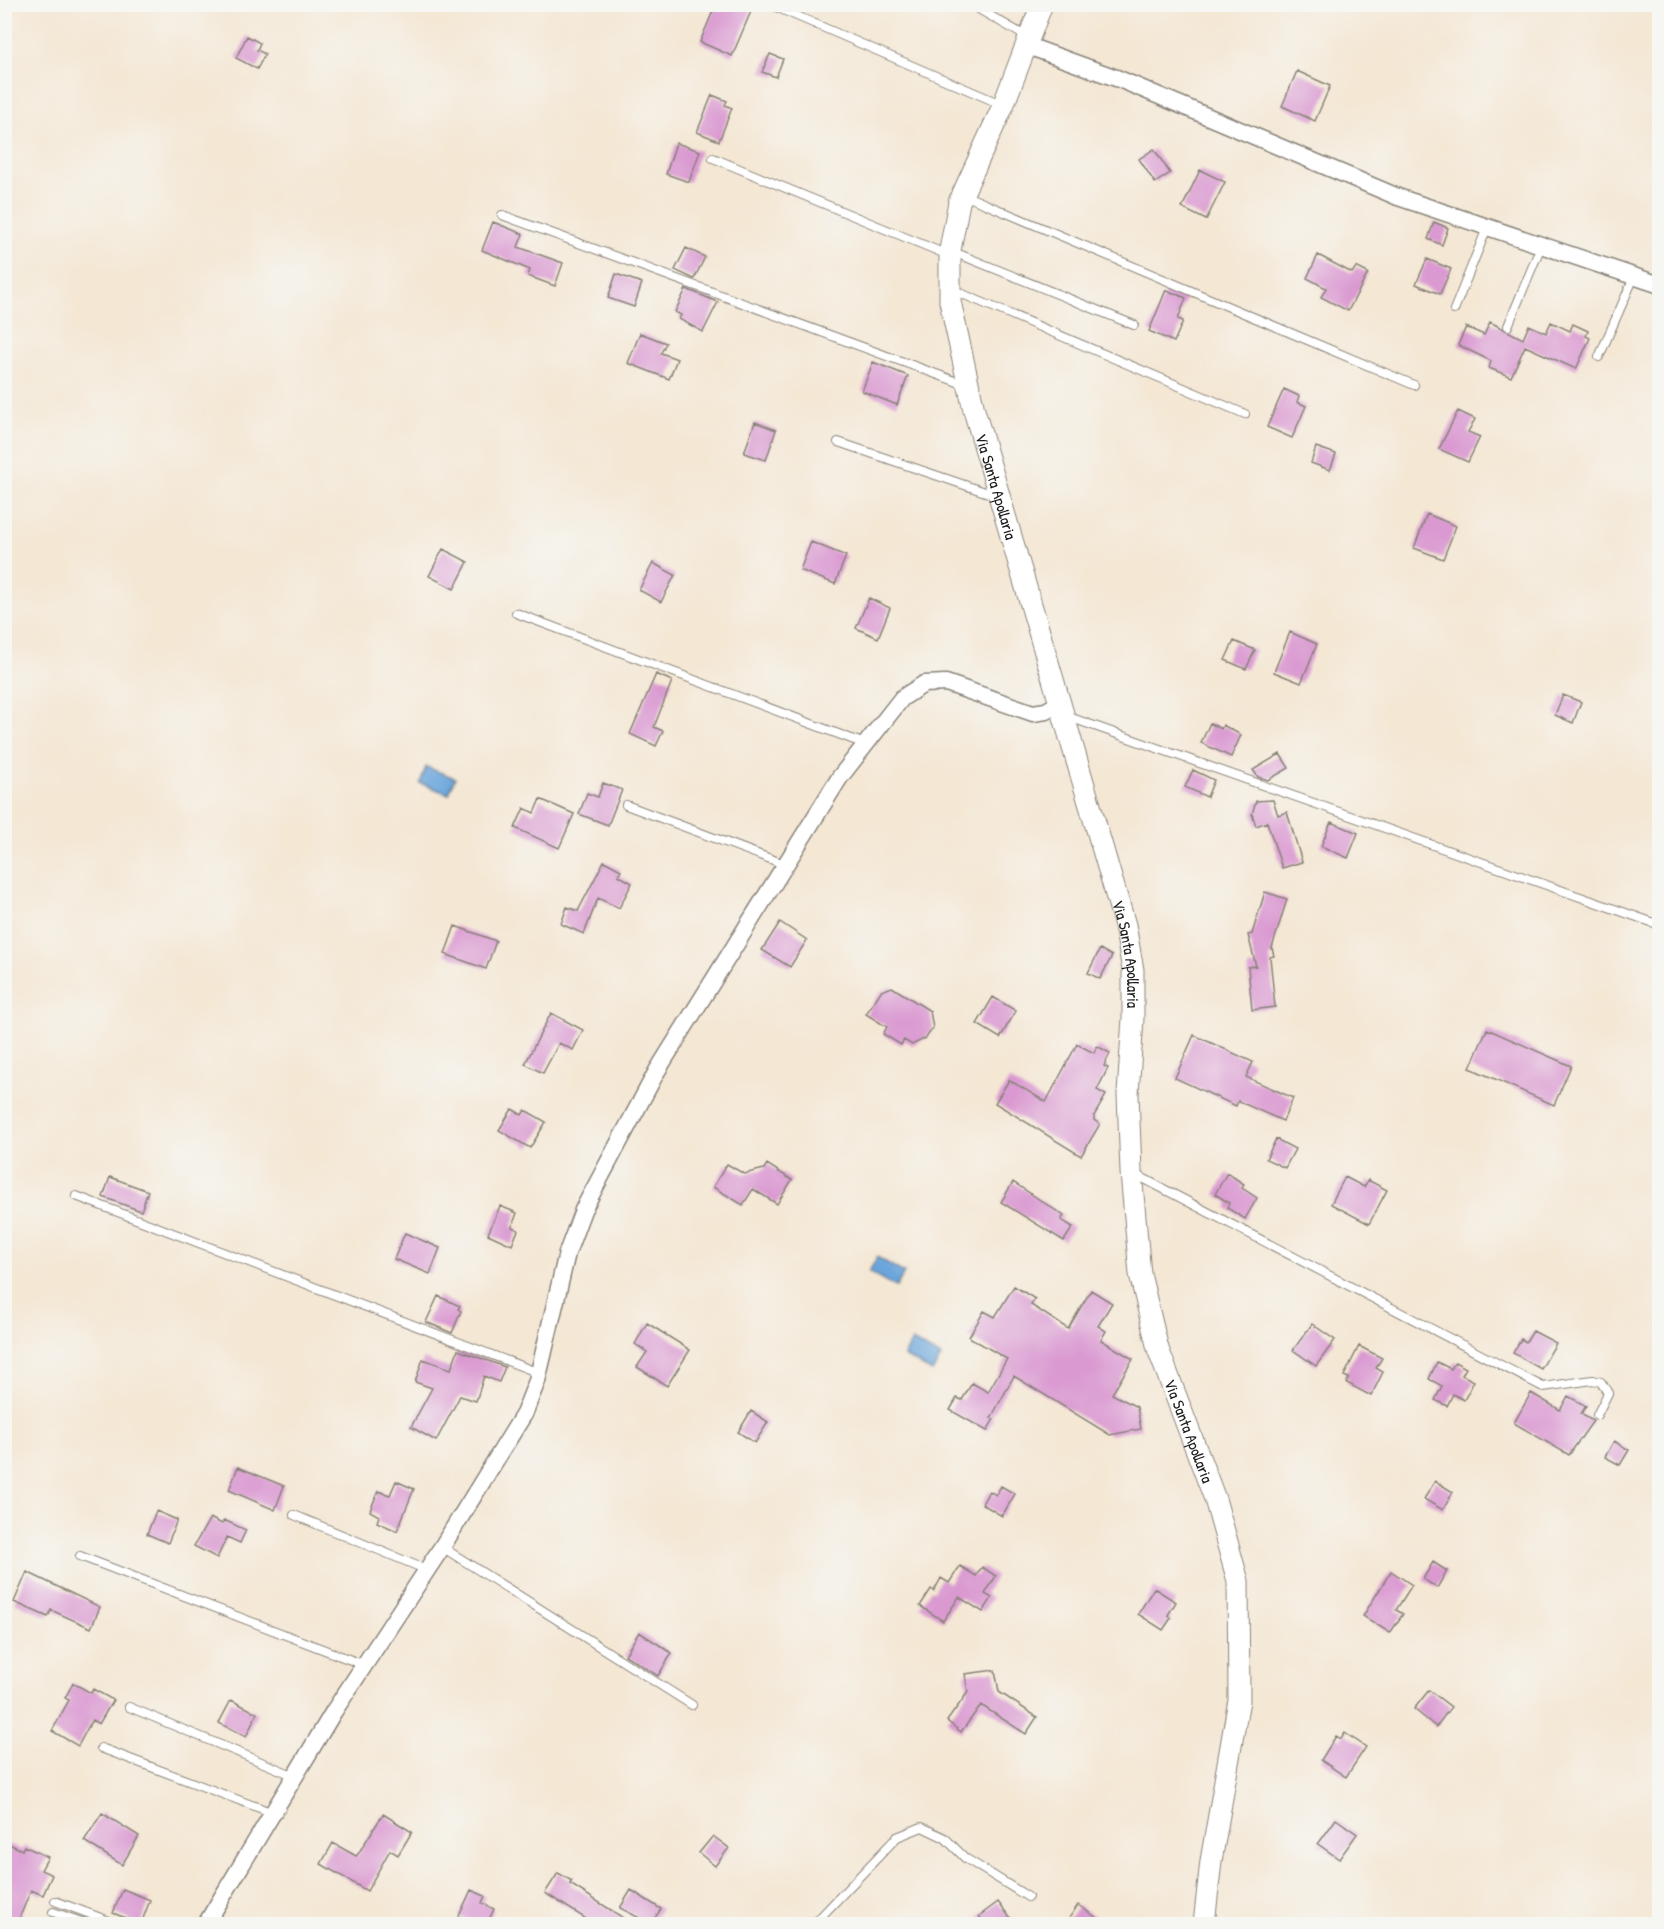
<svg xmlns="http://www.w3.org/2000/svg" width="1664" height="1929" viewBox="0 0 1664 1929" font-family="'Patrick Hand',sans-serif">
<style>
.water{fill:#6aa5db;stroke:#43607c;stroke-width:1.5}
.building{fill:#da9ad1}
.lines{fill:none;stroke-linecap:round;stroke-linejoin:round}
.service-casing{stroke:#888278;stroke-width:10}
.minor-casing{stroke:#888278;stroke-width:19}
.tertiary-casing{stroke:#888278;stroke-width:23}
.service{stroke:#fff;stroke-width:8}
.minor{stroke:#fff;stroke-width:16}
.tertiary{stroke:#fff;stroke-width:21}
.labels{text-anchor:middle;stroke-width:4.5;stroke-linejoin:round;paint-order:stroke}
.street-label{font-size:16px;fill:#1c1c1c;stroke:#f6f6f2}
</style>
<rect width="100%" height="100%" fill="#f6f6f2"/>
<filter id="ink" filterUnits="userSpaceOnUse"><feTurbulence type="fractalNoise" baseFrequency=".0167" numOctaves="2"/><feDisplacementMap in="SourceGraphic" scale="12" xChannelSelector="R" yChannelSelector="G"/><feConvolveMatrix kernelMatrix="1 2 1 2 8 2 1 2 1" color-interpolation-filters="sRGB"/></filter>
<filter id="wash" filterUnits="userSpaceOnUse"><feTurbulence type="fractalNoise" baseFrequency=".008" numOctaves="4" result="noise"/><feDisplacementMap in="SourceGraphic" scale="24" xChannelSelector="R" yChannelSelector="G"/><feGaussianBlur stdDeviation="1.35" result="paint"/><feColorMatrix in="noise" values="0 0 0 0 0 0 0 0 0 0 0 0 0 0 0 0 0 1.4 0 .05"/><feComposite in="paint" operator="in"/></filter>
<g filter="url(#wash)">
<rect width="100%" height="100%" fill="#f4e7d4"/>
<path class="water" d="M426,767L455,778L449,794L420,783Z
M877,1257L904,1273L896,1287L869,1272Z
M912,1341L941,1357L932,1372L904,1356Z"/>
<g id="blocks">
<path class="building" d="M716,4H741L752,9L732,56L700,42Z
M247,36L260,43L257,50L265,54L257,69L236,58Z
M770,54L783,59L776,77L762,72Z
M1297,71L1330,86L1315,121L1282,106Z
M712,95L727,101L725,105L732,108L719,141L697,132Z
M676,143L700,151L689,182L666,174Z
M1154,149L1170,173L1155,183L1139,159Z
M1200,170L1225,182L1206,220L1182,208Z
M493,222L523,234L518,247L563,263L555,286L528,276L530,270L482,250Z
M1434,222L1448,228L1442,245L1428,239Z
M686,248L705,257L694,279L675,270Z
M1318,255L1352,273L1356,267L1368,273L1348,311L1321,297L1326,288L1307,278Z
M1427,259L1451,269L1440,294L1416,284Z
M616,274L642,283L634,307L608,298Z
M686,289L718,302L703,332L679,319L681,315L675,312Z
M1166,290L1186,298L1178,319L1183,321L1174,342L1149,331Z
M1490,322L1523,339L1529,325L1546,333L1551,322L1570,331L1573,324L1588,331L1586,336L1590,338L1576,369L1525,346L1511,377L1489,368L1491,361L1458,345L1466,327L1484,335Z
M640,333L666,343L661,353L677,359L669,379L628,363Z
M873,362L908,376L897,405L862,391Z
M1284,389L1299,396L1297,402L1306,406L1292,438L1267,427Z
M1458,411L1475,419L1468,432L1480,437L1468,462L1439,449Z
M755,422L776,430L766,460L744,453Z
M1316,447L1336,454L1330,470L1311,463Z
M1427,514L1456,526L1443,559L1414,548Z
M811,542L846,556L835,584L800,570Z
M443,549L468,562L454,589L429,576Z
M653,563L675,575L661,602L639,590Z
M869,598L890,608L878,638L856,628Z
M1290,632L1317,644L1301,683L1274,672Z
M1234,641L1255,650L1246,669L1225,660Z
M656,674L672,681L654,727L663,731L656,746L630,734Z
M1563,695L1581,702L1573,723L1555,715Z
M1210,723L1221,729L1223,725L1241,735L1231,757L1201,743Z
M1280,754L1289,768L1268,780L1258,777L1253,770Z
M1193,770L1214,780L1207,797L1185,787Z
M603,783L622,790L608,825L579,814L587,793L598,797Z
M540,799L574,814L559,848L515,828L524,808L534,813Z
M1273,800L1278,815L1287,812L1302,862L1282,868L1267,822L1256,826L1252,814L1256,801Z
M1331,822L1358,833L1348,858L1321,846Z
M604,861L621,870L618,875L632,883L619,908L598,898L584,934L561,924L567,907L578,911Z
M1265,892L1287,899L1272,948L1274,956L1270,957L1275,1007L1252,1010L1248,967L1256,966L1248,935L1252,934Z
M780,922L807,940L790,967L762,950Z
M455,926L496,941L486,969L445,954Z
M1100,949L1112,956L1100,979L1088,973Z
M892,987L930,1011L933,1028L926,1038L912,1045L904,1040L901,1045L883,1034L887,1027L866,1014L881,991Z
M993,997L1016,1011L1000,1038L977,1024Z
M551,1013L583,1030L573,1050L559,1043L543,1073L525,1064Z
M1487,1029L1571,1066L1554,1105L1470,1068Z
M1194,1035L1253,1062L1246,1077L1293,1098L1283,1121L1238,1101L1236,1106L1175,1078Z
M1077,1044L1094,1053L1097,1046L1110,1053L1104,1066L1108,1068L1097,1090L1106,1095L1094,1116V1120L1100,1124L1081,1156L995,1103L1009,1080L1046,1102Z
M512,1109L522,1115L525,1110L546,1122L530,1148L499,1130Z
M1276,1139L1295,1149L1285,1168L1266,1159Z
M727,1164L744,1174L764,1169L767,1164L792,1180L777,1204L753,1189L743,1205L713,1187Z
M1227,1173L1244,1184L1242,1188L1257,1198L1245,1219L1227,1208L1229,1203L1215,1194Z
M110,1177L148,1191L141,1211L103,1197Z
M1345,1177L1364,1187L1368,1180L1387,1190L1369,1224L1331,1204Z
M1013,1182L1064,1216L1061,1220L1073,1227L1064,1241L1001,1202Z
M500,1206L517,1213L512,1227L518,1230L512,1245L488,1234Z
M405,1233L440,1248L430,1274L394,1259Z
M1014,1286L1035,1299L1031,1305L1068,1329L1091,1290L1112,1303L1098,1326L1106,1331L1101,1340L1133,1359L1112,1394L1137,1407L1141,1429L1110,1435L1014,1376L991,1418L994,1419L987,1431L950,1410L957,1398L962,1400L972,1383L988,1392L1007,1359L969,1337L984,1311L995,1317Z
M438,1296L460,1306L458,1309L461,1311L452,1333L426,1322Z
M647,1323L690,1350L667,1386L637,1367L647,1352L635,1344Z
M1312,1324L1335,1340L1316,1366L1293,1350Z
M1533,1331L1556,1343L1541,1369L1513,1353L1521,1339L1526,1342Z
M1359,1346L1382,1358L1376,1368L1383,1372L1371,1396L1347,1383L1349,1378L1344,1376Z
M458,1350L505,1367L499,1382L484,1376L476,1401L460,1396L436,1441L411,1427L432,1388L415,1382L423,1359L451,1369Z
M1437,1362L1451,1369L1455,1362L1466,1368L1462,1375L1474,1381L1464,1400L1453,1394L1447,1406L1435,1400L1442,1386L1429,1379Z
M1531,1393L1560,1410L1568,1396L1586,1406L1581,1414L1593,1421L1569,1455L1514,1423Z
M751,1411L768,1422L755,1443L738,1432Z
M1614,1441L1629,1450L1620,1465L1605,1457Z
M238,1467L284,1486L275,1510L229,1490Z
M396,1481L414,1489L397,1531L377,1522L379,1516L370,1511L378,1491L390,1495Z
M1435,1481L1453,1492L1443,1510L1424,1499Z
M1001,1486L1015,1494L1002,1516L982,1504L989,1491L996,1495Z
M156,1511L177,1520L168,1543L147,1534Z
M210,1518L222,1524L224,1520L246,1530L240,1543L227,1537L217,1558L194,1546Z
M1433,1562L1447,1571L1437,1588L1423,1579Z
M960,1566L976,1576L982,1567L996,1576L985,1594L992,1598L983,1612L959,1597L943,1621L920,1606L931,1589L934,1591L941,1578L949,1583Z
M1391,1571L1412,1585L1396,1610L1403,1614L1390,1633L1363,1616Z
M27,1572L100,1607L91,1628L51,1610L48,1617L14,1602Z
M1154,1588L1176,1602L1168,1615L1171,1618L1163,1630L1138,1614Z
M639,1632L672,1653L658,1676L625,1655Z
M995,1670L999,1692L1037,1717L1026,1734L981,1705L961,1732L947,1721L968,1692L965,1674Z
M73,1683L91,1693L93,1689L113,1700L99,1724L92,1720L78,1746L52,1731L69,1700L65,1698Z
M1429,1690L1451,1707L1436,1727L1414,1709Z
M231,1700L257,1713L246,1737L219,1723Z
M1345,1733L1366,1747L1346,1777L1321,1760L1336,1736L1341,1739Z
M102,1813L139,1836L122,1865L84,1841Z
M383,1814L412,1832L398,1855L390,1850L367,1891L321,1864L333,1843L356,1856L358,1854Z
M1336,1819L1357,1834L1339,1859L1318,1844Z
M713,1836L729,1848L715,1866L699,1853Z
M9,1844L22,1850L24,1846L48,1857L41,1870L52,1875L43,1895L31,1890L17,1924H4V1855Z
M558,1873L572,1881L570,1884L633,1924H594L545,1893Z
M123,1889L150,1900L141,1924L113,1913Z
M471,1890L485,1896L482,1903L494,1909L487,1924H478L459,1916Z
M631,1890L661,1909L651,1924L620,1908Z
M998,1902L1015,1924H986L979,1916Z
M1078,1905L1106,1924H1065Z"/>
</g>
</g>
<g filter="url(#ink)">
<use href="#blocks" fill-opacity="0" stroke="#888278" stroke-width="1.5"/>
<g class="lines">
<defs>
<path id="service" d="M769,4L1003,105
M970,4L1027,37
M713,158L948,255
M964,195L1414,385
M502,215L966,385
M951,251L1134,325
M953,290L1245,414
M1454,310L1487,228
M1508,326L1541,246
M1599,357L1634,277
M838,442L997,496
M516,613L865,744
M1066,716L1660,925
M626,805L784,864
M1133,1173L1543,1387L1593,1380L1601,1382L1608,1393L1597,1415
M76,1196L539,1373
M294,1515L427,1570
M442,1547L692,1705
M80,1556L364,1665
M129,1707L295,1776
M101,1748L273,1813
M55,1901L117,1924
M53,1912L87,1924
M814,1924L897,1837L922,1827L945,1838L965,1858L1028,1897"/>
<path id="minor" d="M1028,46L1119,79L1398,197L1660,285
M206,1924L334,1711L442,1547L524,1414L537,1381L567,1253L583,1210L657,1071L840,777L902,698L924,684L946,683L1033,713L1046,711L1059,703"/>
<g id="tertiary">
<path id="s1" d="M1042,4L1003,106L959,202L950,250V301L974,410L1125,925L1133,970V1018L1128,1094L1131,1172L1140,1274L1158,1349L1215,1499L1238,1581L1239,1700L1211,1861L1204,1924"/>
</g>
</defs>
<use href="#service" class="service-casing"/>
<use href="#minor" class="minor-casing"/>
<use href="#tertiary" class="tertiary-casing"/>
<use href="#service" class="service"/>
<use href="#minor" class="minor"/>
<use href="#tertiary" class="tertiary"/>
</g>
</g>
<g class="labels">
<g class="street-label">
<text dy="6" stroke="none"><textPath href="#s1" startOffset="506">Via Santa Apollaria</textPath></text>
<text dy="6" stroke="none"><textPath href="#s1" startOffset="992">Via Santa Apollaria</textPath></text>
<text dy="6" stroke="none"><textPath href="#s1" startOffset="1478">Via Santa Apollaria</textPath></text>
</g>
</g>
<rect width="1664" height="1929" fill="none" stroke="#f6f6f2" stroke-width="24"/>
</svg>
